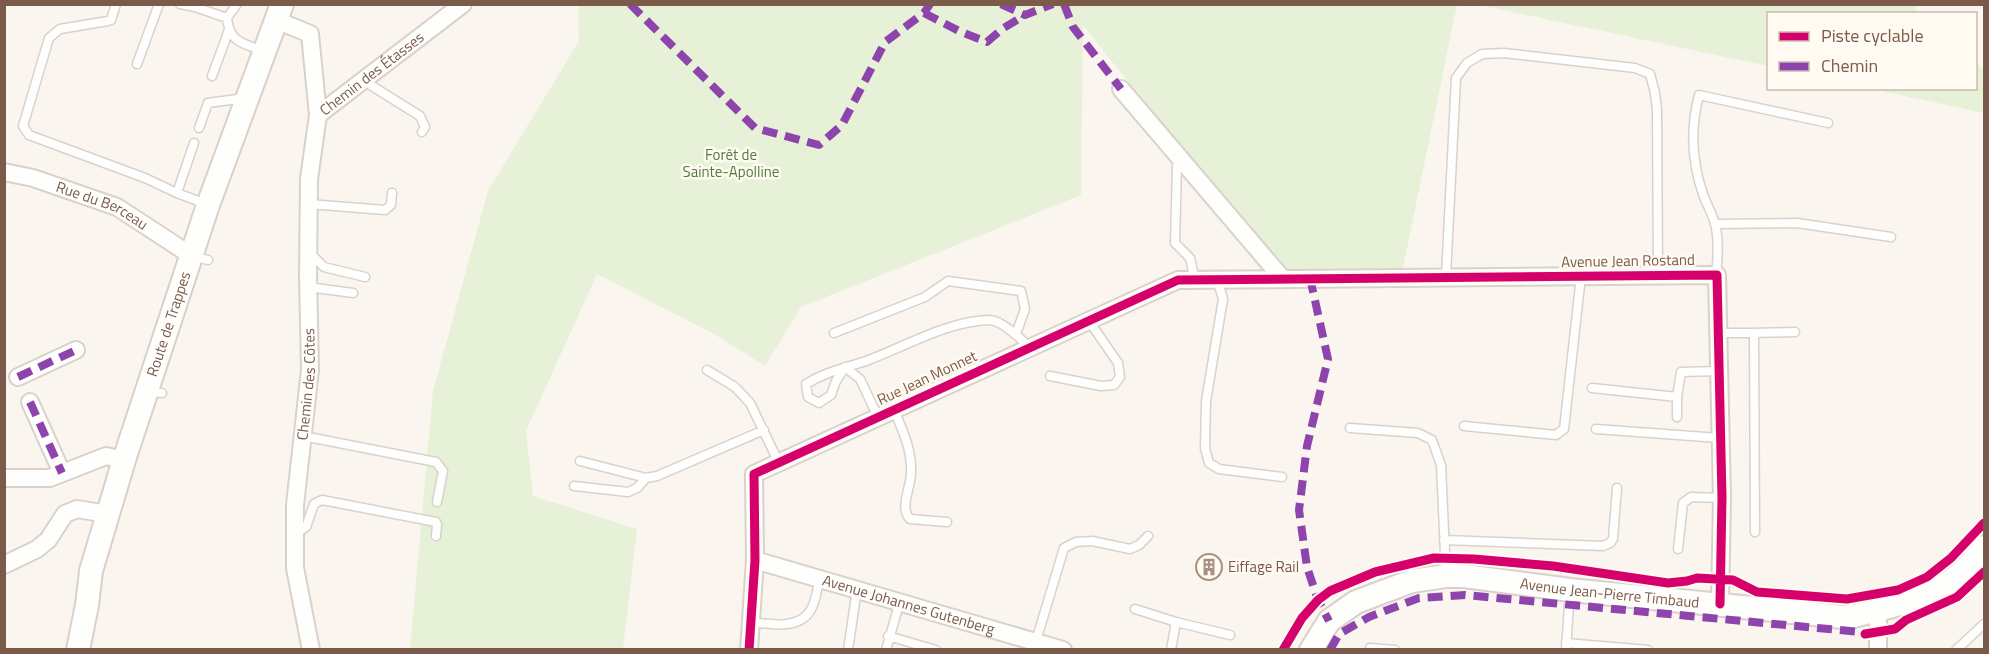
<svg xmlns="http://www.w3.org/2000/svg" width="1989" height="654" viewBox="0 0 1989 654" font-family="'Titillium Web',sans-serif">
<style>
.green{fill:#e7f1d8}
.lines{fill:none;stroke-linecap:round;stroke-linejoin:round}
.lane-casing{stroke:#d9d2cc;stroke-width:11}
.street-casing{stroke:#d9d2cc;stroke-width:20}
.secondary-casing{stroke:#dad0ca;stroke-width:26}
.lane{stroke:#fefefc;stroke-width:8}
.street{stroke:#fefefc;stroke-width:16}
.secondary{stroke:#fefefc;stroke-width:22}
.quiet{stroke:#8e44ad;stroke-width:8;stroke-dasharray:15 8;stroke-linecap:butt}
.cycleway-casing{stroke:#fffaf2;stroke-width:13}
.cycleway{stroke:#d6006c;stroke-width:9}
.labels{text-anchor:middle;stroke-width:5;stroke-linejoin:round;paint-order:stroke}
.street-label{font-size:15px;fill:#7c5a4a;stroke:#fffaf2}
.park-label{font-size:15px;fill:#527c3e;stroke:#fffaf2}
.poi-label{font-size:15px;fill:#7c5a4a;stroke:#fffaf2;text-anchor:start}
</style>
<rect width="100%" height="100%" fill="#faf5ee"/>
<path class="green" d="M1914,4L1918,13L1768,14V66L1479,5Z
M578,5H1457L1401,277H1283L1083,25L1081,195L801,307L765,366L714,334L597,274L526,431L533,496L637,529L623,649L410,650L433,391L488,191L579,41Z
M1976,63L1984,70V113L1872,89L1976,88Z"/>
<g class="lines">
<defs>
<path id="lane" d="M116,4L111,20L108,21L60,29L49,38L23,126L29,135L145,178L177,193
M180,4L195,7L227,18
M237,4L227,18C230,43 242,43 264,51
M137,64L159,4
M212,76L229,30
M364,81L420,116L425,127L422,132
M199,128L208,103L245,98
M194,143L177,193L206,204
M1177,166L1175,243L1190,258L1195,280
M309,204L385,210L391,205L392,193
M1716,224L1797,223L1891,237
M310,253L324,267L365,277
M192,256L208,260
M1716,275C1718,258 1719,244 1716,228C1714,217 1708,207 1704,197C1692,164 1690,129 1699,95L1828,123
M1446,277L1456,78L1467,63L1482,54L1504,53L1635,68L1650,74L1655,93L1657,110L1658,276
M1217,279L1223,299L1206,401L1205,448L1209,463L1219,469L1282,477
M308,287L353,293
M834,333L925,297L948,281L1021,291L1025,309L1016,334
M1718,333H1754L1755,532
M1754,333L1795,332
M707,370L735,387L750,403L779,463
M1050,376L1101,386L1114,385L1120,377L1118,363L1089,321
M1592,388L1677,397
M147,392L162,393
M894,410C903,431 912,450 911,473C911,487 899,508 910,519L947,522
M878,417L860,379L845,367L836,381L831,395L819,403L808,397L806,384C825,372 845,368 866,361C904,347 948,321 989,320C1002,320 1021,339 1030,348
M1677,417V397L1681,372L1719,371
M1464,426L1556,435L1564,429L1581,276
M1350,428L1418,433L1432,440L1441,465L1446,575
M1596,429L1719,438
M303,436L436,462L443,471L437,502
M580,461L646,478L657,476L764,430
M574,486L628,492L637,488L646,478
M295,534L306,527L314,504L322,500L436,522L437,524L436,536
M1444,540L1603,546L1610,543L1613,539L1617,488
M1678,549L1683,503L1691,497L1722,498
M1135,609L1176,622
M751,622C769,624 798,630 810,611C816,603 817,588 820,578
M888,636L936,650
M1036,641L1064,548L1076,542L1092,541L1130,549L1139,545L1148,536
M1566,643L1648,650
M1370,648L1395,650
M848,650L857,589
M886,650L900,601
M1171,650L1176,622L1230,635
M1566,650L1570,590
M1956,650L1984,624"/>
<g id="street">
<path id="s1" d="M276,20L310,34L318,115L463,4"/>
<path d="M1121,89L1282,278"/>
<path id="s2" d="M4,172L33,178L117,207L192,256"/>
<path d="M18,377L76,350"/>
<path d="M30,402L62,473"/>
<path d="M4,478H50L106,456L124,460"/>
<path id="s3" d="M755,560L1063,650"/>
<path d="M4,565L37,549L48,540L65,514L77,509L107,514"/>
<path d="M1878,610V650"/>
<path id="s4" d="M311,650L295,568V505L310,370L308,274L309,179L318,115"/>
<path d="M749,650L755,560L754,474L1178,280L1717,275L1722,498L1720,604"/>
</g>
<g id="secondary">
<path id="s5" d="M78,650L87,605L91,571L124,460L208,205L282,4"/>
<path id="s6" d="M1311,650L1329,621L1356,602L1412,581L1446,576H1464L1570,590L1843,617L1854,616C1910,601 1948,597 1984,547"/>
</g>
</defs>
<use href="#lane" class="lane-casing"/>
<use href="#street" class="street-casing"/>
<use href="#secondary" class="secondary-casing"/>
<use href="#lane" class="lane"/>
<use href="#street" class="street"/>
<use href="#secondary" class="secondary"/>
<path class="quiet" d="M630,4L755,128L819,145L842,125L885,42L924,13L930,4
M1001,4L1025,15L1053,4
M1064,4L1073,27L1121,89
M924,13L961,32L987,42L1002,29L1025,15
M1310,278L1328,359L1307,446L1299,510L1307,567L1318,600L1329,621
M18,377L76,350
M30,402L62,473
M1330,650L1339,634L1369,617L1419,598L1465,595L1871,633"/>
<defs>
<path id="cycleway" d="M1865,634L1895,629L1906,620L1957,597L1984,572
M749,650L755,560L754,474L1178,280L1717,275L1722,498L1720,604
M1283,650L1302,618L1318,600L1330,591L1375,572L1434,558L1474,559L1553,566L1668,583L1687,581L1697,578L1733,580L1757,592L1847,599L1898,590L1927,577L1951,558L1984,523"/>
</defs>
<use href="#cycleway" class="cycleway-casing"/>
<use href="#cycleway" class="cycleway"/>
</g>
<defs>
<symbol id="building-ring" viewBox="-11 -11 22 22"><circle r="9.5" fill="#fffaf2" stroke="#a89083" stroke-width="1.5"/><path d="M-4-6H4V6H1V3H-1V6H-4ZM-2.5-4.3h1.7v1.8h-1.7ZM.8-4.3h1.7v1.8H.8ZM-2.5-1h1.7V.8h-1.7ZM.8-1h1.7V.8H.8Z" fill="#a89083"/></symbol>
</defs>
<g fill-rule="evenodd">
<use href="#building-ring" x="1194" y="552" width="30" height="30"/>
</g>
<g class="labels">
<g class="street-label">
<text dy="5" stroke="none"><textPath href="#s1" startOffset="186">Chemin des Étasses</textPath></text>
<text dy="5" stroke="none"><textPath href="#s2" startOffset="104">Rue du Berceau</textPath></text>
<text transform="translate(1628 261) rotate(-1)" y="5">Avenue Jean Rostand</text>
<text dy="5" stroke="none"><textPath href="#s5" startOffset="339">Route de Trappes</textPath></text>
<text transform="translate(927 378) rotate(-25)" y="5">Rue Jean Monnet</text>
<text dy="5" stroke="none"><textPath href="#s4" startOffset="268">Chemin des Côtes</textPath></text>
<text dy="5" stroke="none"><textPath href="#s6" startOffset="326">Avenue Jean-Pierre Timbaud</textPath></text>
<text dy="5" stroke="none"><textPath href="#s3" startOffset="160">Avenue Johannes Gutenberg</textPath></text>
</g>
<g class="park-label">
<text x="731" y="160">Forêt de<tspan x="731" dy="17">Sainte-Apolline</tspan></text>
</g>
<g class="poi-label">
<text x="1228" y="572">Eiffage Rail</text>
</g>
</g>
<rect width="1989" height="654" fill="none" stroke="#7c5a4a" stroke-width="12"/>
<rect x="1767" y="12" width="210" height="78" fill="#fffaf2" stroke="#cbbaaf" stroke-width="1.5"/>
<rect x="1779" y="32" width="30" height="9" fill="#d6006c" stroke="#cbbaaf" stroke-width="1.5"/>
<text x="1821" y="42" font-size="18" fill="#7c5a4a">Piste cyclable</text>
<rect x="1779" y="62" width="30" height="9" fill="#8e44ad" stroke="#cbbaaf" stroke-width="1.5"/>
<text x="1821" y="72" font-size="18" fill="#7c5a4a">Chemin</text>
</svg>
